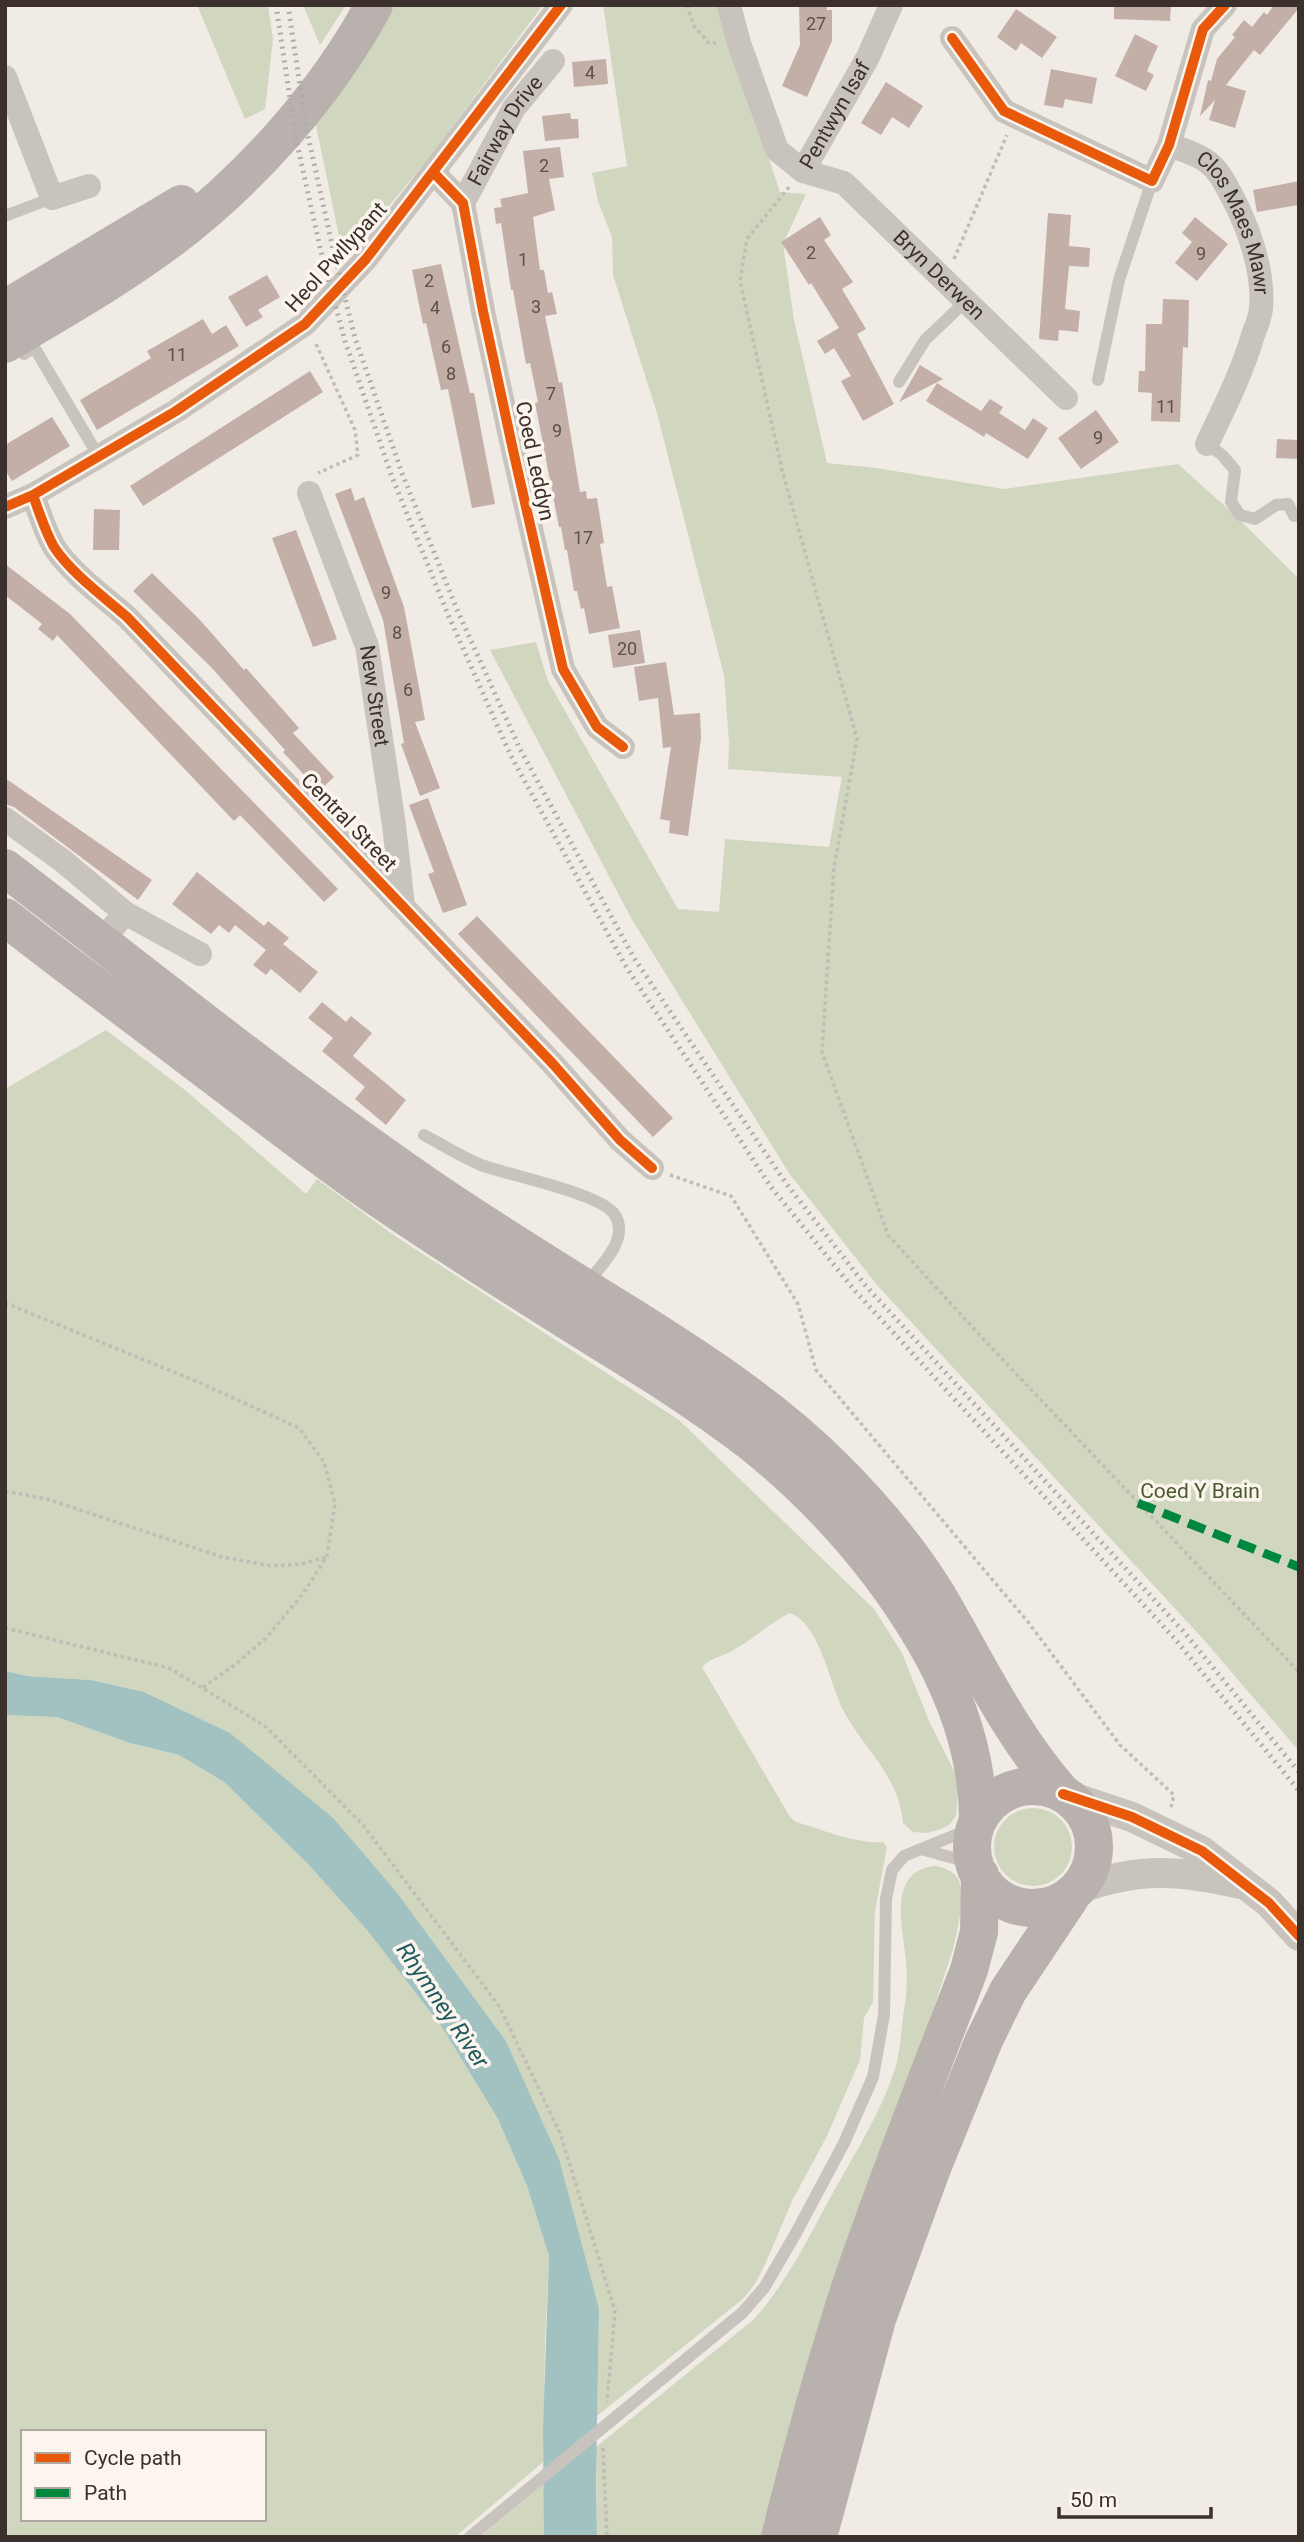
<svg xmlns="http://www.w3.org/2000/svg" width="1304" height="2542" viewBox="0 0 1304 2542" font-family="Roboto,sans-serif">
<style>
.green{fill:#d1d6bf;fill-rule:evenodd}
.water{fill:#a1c2c1}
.building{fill:#c3afa7}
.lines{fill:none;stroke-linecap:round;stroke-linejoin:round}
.path{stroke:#c2bbb6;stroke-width:3.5;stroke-dasharray:3.5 3.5;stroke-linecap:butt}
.service{stroke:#c9c3be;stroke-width:12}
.minor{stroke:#c9c3be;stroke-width:24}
.tertiary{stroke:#c9c3be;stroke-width:30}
.primary{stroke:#b8b1ad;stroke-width:38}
.rail{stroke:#b1aca8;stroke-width:5;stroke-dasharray:2 5;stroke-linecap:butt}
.quiet{stroke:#00873e;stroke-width:9;stroke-dasharray:18 9;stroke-linecap:butt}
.cycleway-casing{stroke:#fbf5ee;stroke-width:15}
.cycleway{stroke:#e8590c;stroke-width:10}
.labels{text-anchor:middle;stroke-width:7;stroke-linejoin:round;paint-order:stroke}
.number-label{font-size:18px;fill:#5d504a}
.street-label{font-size:21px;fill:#3b302b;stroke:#fbf5ee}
.park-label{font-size:21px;fill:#4a5a2e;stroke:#fbf5ee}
.water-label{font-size:23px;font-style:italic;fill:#1f5a5e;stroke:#fbf5ee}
</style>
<rect width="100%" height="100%" fill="#f0ebe5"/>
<path class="green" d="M197,5H268L273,39L265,109L245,119Z
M303,5H346L320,45Z
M394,5H543L428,159L344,260L314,116L383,25Z
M603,5H717L780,192L806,194L783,244L794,320L827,463L876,468L1004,489L1178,464L1237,517L1299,579V1751L1204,1640L877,1285L789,1173L631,918L490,650L536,642L548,681L678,909L719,912L725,839L829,847L842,777L728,769L729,743L724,675L657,413L613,275L612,237L598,201L592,173L627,166Z
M106,1030L185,1090L306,1194L317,1179L395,1236L679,1420L874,1609L902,1653L929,1721L959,1781L956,1816L950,1824L941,1829L927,1833L913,1832L903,1823C899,1775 864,1750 843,1710C830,1684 820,1624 790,1613C769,1623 756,1637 737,1648C725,1656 711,1657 702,1667L790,1817L796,1822C824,1830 855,1844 883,1842L887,1847L875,1911L873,2002L864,2018L860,2060L826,2138L793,2199L766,2262L756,2282L744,2298L597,2416L599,2309L531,2099L506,2041L398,1894L230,1733L144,1692L91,1680L27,1676L5,1671V1089Z
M5,1715L57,1717L130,1743L179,1755L224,1782L308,1864L367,1930L442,2027L498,2119L527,2186L549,2256L545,2342L543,2462L455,2537H5ZM23,2432H264V2519H23Z
M994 1847a39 39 0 1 1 78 0a39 39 0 1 1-78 0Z
M936,1866C943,1868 951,1870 956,1876C968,1891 957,1932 953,1949L762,2537H597L596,2447L753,2320C788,2282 810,2234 835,2189C857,2150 881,2112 895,2069C900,2053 901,2034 903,2017C906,1999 908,1982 906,1963C904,1930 885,1870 936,1866Z
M544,2484V2537H480Z"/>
<path class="water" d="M5,1671L27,1676L91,1680L144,1692L230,1733L333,1818L398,1894L506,2041L559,2159L599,2309L596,2480L597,2537H544L543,2428L549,2256L527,2186L498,2119L442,2027L367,1930L308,1864L224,1782L179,1755L130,1743L57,1717L5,1715Z"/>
<path class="building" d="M799,5H827V10H832V41L807,97L782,86L800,45Z
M1114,5H1171L1170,21L1114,19Z
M1274,5H1299V8L1260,55L1254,50L1226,85L1246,91L1235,128L1209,120L1215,100L1200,116L1208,80L1211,81L1217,59L1235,37L1232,35L1244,20L1252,27L1264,12L1267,15Z
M1016,9L1057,37L1042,58L1021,43L1016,51L997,37Z
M1135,34L1158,46L1147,71L1154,75L1146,91L1115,76Z
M606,59L608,84L574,87L572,62Z
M1051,69L1097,78L1092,104L1065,99L1063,108L1044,105Z
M886,82L923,106L909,128L892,117L881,135L861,123Z
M570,113L571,119H578L579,138L545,141L542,116Z
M560,147L564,177L549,179L555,210L533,217L540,270H544L548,293L552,292L557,314L545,316L559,383L562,382L580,492L586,491L587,499L597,498L604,543L600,544L607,587L612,586L620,628L589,634L584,608L581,609L577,591H574L567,550H565L561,527H559L535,403L538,402L530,363L526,364L513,290H511L501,223L496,224L494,208L502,207L500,199L528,193L523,151Z
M1299,181V205L1257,212L1253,190Z
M1048,213L1071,215L1069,246L1090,248L1089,267L1069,266L1065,309L1080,311L1078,332L1059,330L1058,341L1039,339Z
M820,217L831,235L824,240L853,282L842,289L866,329L857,334L894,404L863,421L841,381L851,376L834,348L825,354L817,341L839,328L811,283L809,285L781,242Z
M1195,217L1228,244L1197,281L1175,263L1192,242L1182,233Z
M441,264L470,393H474L495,504L472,508L448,389L441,390L426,323L423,324L412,270Z
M267,275L280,297L258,310L263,317L246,327L228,297Z
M1163,299L1189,300L1188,348L1183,347L1180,422L1151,421L1152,393L1138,392L1139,371H1145L1146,324H1162Z
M203,319L212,334L226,325L239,346L97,430L80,400L151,358L147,351Z
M920,365L943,379L899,402Z
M310,371L323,392L143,506L130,486Z
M937,383L981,411L990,399L1003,407L999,413L1025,430L1033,418L1048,428L1028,459L986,433L984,437L926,401Z
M1096,410L1119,442L1081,469L1058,438Z
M52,417L70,446L12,481L5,470V445Z
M1277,439L1299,440V459L1276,458Z
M351,488L355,501L364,497L404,607L425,720L415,722L440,788L420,796L401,744L404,743L383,620L335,494Z
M94,509L120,510L119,550H93Z
M296,530L337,639L313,647L272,538Z
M5,564L70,614L338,889L324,902L240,815L234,821L57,635L53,641L38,629L42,624L5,595Z
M152,573L200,620L244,670L246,668L299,728L293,733L334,777L319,791L283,752L285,750L211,667L133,591Z
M640,630L645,663L613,668L608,635Z
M666,662L674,715L700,713L701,738L688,836L669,833L670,821L660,819L671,747L663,748L658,698L639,701L634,667Z
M5,778L152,880L138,900L14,807L5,804Z
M428,798L467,905L443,913L428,874L434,872L409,805Z
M197,872L264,926L268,921L289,938L283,944L318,972L300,993L271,969L266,975L253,965L266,950L235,925L229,933L219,925L211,934L172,904Z
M477,916L673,1118L653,1137L458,934Z
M322,1002L346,1022L351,1016L372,1033L353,1056L406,1100L386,1125L355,1099L365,1087L322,1051L333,1038L308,1018Z"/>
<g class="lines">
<path class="path" d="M687,5L694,26L709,43H716
M789,187L747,239L740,281L782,470L857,739L834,867L822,1052L888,1235L986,1342L1299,1672
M954,259L1007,135
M316,344L355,430L358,455L318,473
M670,1175L731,1196L798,1304L816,1370L1028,1622L1120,1745L1174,1795L1171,1807
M5,1303L196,1381L299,1428L324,1462L335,1503L327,1556L303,1594L266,1638L236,1664L202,1688
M5,1491L47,1499L222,1557L272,1566L301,1564L327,1557
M5,1628L169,1668L265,1726L363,1825L499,2006L560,2133L615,2311L607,2402
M603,2448L607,2537"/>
<path class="service" d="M5,216L52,198
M24,354L34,347L99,457
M1098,380L1119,280L1152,181
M899,382L925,340L966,301
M1207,444L1222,455L1235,470L1231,502L1240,515L1255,519L1276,505L1288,504L1294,516
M424,1135C443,1145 462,1157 481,1165C508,1175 603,1194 615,1215C630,1239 600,1267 586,1284
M921,1849L957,1859L977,1871
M470,2537L742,2313L764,2288L796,2233L844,2143L873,2077L884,2015L886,1899L892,1870L904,1856L975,1827"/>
<g class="minor">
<path id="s1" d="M729,6L739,43L777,150L803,171L868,57L891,5"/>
<path d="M952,38L1004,111L1152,181L1169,145L1203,29L1225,5"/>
<path d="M5,77L52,198L89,186"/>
<path id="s2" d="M1169,145C1214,160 1216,165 1237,206C1252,238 1264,273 1261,309C1260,318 1256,327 1253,335C1242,373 1224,408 1207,444"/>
<path id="s3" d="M803,171L844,183L1066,398"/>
<path d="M434,173L463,203L483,311L513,450L563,669L597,727L623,747"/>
<path id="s4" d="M463,203L514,108L553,61"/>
<path id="s5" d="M309,493L367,646L394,825L403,906"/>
<path d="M33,495C39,512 45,531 54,547C71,573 104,597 127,617L553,1064L620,1140L652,1168"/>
<path d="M5,507L33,495L176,411L305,324L366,259L561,5"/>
<path d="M5,819L63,861L125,913L101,942"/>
<path d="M125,913L200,954"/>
</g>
<path class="tertiary" d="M1063,1794L1132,1817L1202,1851L1269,1903L1299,1936
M1079,1889C1138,1867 1181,1870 1240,1884"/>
<path class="primary" d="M5,309L181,204
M5,344C62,310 119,278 172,238C251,178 327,93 374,5
M5,868C149,978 290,1093 440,1195C501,1236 564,1275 627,1314C699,1359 773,1407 833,1467C872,1506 909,1549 937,1595C977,1663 1010,1734 1063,1794
M5,917C70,968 137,1017 202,1067C262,1112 322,1159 384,1202C454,1250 526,1295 598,1340C650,1372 703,1405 752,1443C819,1497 879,1564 923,1638C956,1694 978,1754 978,1820
M972 1847a61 61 0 1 1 122 0a61 61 0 1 1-122 0Z
M780,2537C801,2452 824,2368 851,2285C887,2179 929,2074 969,1970L979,1932L980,1875
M818,2537L877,2319L932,2168L984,2040L1008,1991L1070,1898"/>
<path class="rail" d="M276,5L296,139L321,252L345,341L392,477L449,617L510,754L625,965L771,1187L856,1292L1175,1639L1299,1791
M288,5L306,127L333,249L355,338L402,473L458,612L520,749L634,958L785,1182L865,1285L1183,1631L1299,1772"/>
<path class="quiet" d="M1138,1503L1299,1567"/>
<defs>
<path id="cycleway" d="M952,38L1004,111L1152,181L1169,145L1203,29L1225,5
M434,173L463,203L483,311L513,450L563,669L597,727L623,747
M33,495C39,512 45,531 54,547C71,573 104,597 127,617L553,1064L620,1140L652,1168
M5,507L33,495L176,411L305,324L366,259L561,5
M1063,1794L1132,1817L1202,1851L1269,1903L1299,1936"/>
</defs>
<use href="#cycleway" class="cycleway-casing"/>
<use href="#cycleway" class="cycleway"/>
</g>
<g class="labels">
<g class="number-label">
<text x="816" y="30">27</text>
<text x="590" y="79">4</text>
<text x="544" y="172">2</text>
<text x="811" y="259">2</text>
<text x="1201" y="260">9</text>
<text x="523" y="266">1</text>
<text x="429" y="287">2</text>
<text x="536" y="313">3</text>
<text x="435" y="314">4</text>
<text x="446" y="353">6</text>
<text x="177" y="361">11</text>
<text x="451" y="380">8</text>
<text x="551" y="400">7</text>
<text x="1166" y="413">11</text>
<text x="557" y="437">9</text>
<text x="1098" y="444">9</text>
<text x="583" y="544">17</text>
<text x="386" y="599">9</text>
<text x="397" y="639">8</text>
<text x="627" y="655">20</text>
<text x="408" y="696">6</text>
</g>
<g class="street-label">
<text dy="7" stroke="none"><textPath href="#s1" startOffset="250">Pentwyn Isaf</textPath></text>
<text dy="7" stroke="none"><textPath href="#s4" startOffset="84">Fairway Drive</textPath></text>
<text dy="7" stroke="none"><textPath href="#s2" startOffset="110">Clos Maes Mawr</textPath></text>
<text transform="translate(336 257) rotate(-48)" y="7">Heol Pwllypant</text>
<text dy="7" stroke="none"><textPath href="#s3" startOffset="175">Bryn Derwen</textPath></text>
<text transform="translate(535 461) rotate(78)" y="7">Coed Leddyn</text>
<text dy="7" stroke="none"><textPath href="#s5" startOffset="214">New Street</textPath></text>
<text transform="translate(349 822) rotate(46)" y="7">Central Street</text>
</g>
<g class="park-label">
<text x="1200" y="1498">Coed Y Brain</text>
</g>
<g class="water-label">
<text transform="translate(443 2005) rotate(56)" y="8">Rhymney River</text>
</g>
</g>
<rect width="1304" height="2542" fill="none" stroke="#3b302b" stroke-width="14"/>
<rect x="21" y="2430" width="245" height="91" fill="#fbf5ee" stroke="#aea6a0" stroke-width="2"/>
<rect x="35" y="2453" width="35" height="10" fill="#e8590c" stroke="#aea6a0" stroke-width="2"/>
<text x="84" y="2465" font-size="21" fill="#3b302b">Cycle path</text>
<rect x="35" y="2488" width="35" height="10" fill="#00873e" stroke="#aea6a0" stroke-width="2"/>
<text x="84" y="2500" font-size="21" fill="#3b302b">Path</text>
<path d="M1059 2507v10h152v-10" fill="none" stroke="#3b302b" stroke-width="3.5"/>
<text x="1070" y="2507" font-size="21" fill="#3b302b" stroke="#fbf5ee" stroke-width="5" paint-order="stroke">50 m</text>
</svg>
